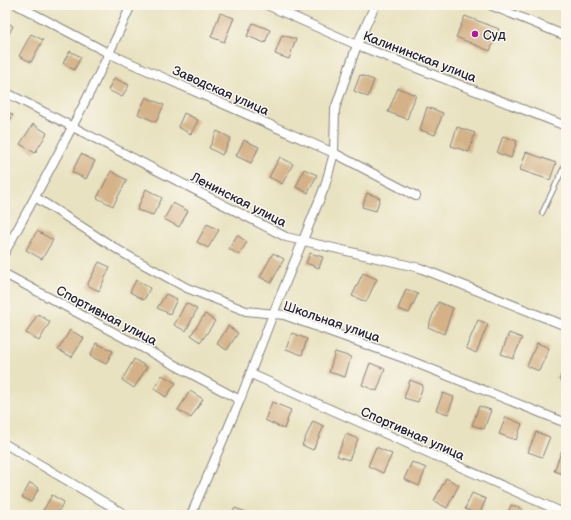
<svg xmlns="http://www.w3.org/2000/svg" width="571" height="520" viewBox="0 0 571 520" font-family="'Balsamiq Sans',sans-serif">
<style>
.building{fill:#d4b186}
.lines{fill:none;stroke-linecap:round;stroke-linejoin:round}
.service-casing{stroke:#85827e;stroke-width:6}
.minor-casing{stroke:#85827e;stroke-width:10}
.service{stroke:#fff;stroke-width:4}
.minor{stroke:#fff;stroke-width:8}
.poi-dot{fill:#b5179e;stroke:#fbf7ec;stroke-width:1.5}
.labels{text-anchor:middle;stroke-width:3;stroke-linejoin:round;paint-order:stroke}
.poi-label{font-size:13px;fill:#22223b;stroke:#fbf7ec;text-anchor:start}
.street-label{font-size:13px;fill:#22223b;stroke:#fbf7ec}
</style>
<rect width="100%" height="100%" fill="#fbf7ec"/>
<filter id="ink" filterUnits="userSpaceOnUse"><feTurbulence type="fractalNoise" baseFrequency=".025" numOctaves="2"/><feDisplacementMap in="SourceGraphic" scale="8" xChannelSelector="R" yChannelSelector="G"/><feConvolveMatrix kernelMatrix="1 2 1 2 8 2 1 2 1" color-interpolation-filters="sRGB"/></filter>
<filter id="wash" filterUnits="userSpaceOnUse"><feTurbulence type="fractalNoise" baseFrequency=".012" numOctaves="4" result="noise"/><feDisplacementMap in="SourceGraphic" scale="16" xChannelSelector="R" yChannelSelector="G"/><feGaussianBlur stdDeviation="0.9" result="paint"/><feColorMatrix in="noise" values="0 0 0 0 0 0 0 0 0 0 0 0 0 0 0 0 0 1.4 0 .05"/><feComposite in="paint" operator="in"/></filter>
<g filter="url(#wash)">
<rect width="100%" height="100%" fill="#e8e2c0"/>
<g id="blocks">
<path class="building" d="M220,13L234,18L224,42L211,37Z
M465,16L499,29L490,51L456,37Z
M5,21L13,26L5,42Z
M253,23L270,30L265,43L247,36Z
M31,34L43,40L31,62L19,56Z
M282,35L296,39L289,59L275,54Z
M70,51L81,57L74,70L63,63Z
M360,75L374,80L368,97L354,91Z
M114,78L129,85L122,97L108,90Z
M398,88L416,95L407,119L388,112Z
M146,97L164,105L156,122L138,114Z
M427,107L443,113L435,135L420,130Z
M5,110L13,115L5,130Z
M184,113L198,120L191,134L178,127Z
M33,124L47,133L35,153L20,144Z
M457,127L475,133L469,152L451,146Z
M217,131L231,138L222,155L209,148Z
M503,136L517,141L511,158L497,153Z
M244,140L259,147L251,163L236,156Z
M526,152L556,163L550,180L520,170Z
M81,154L95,161L86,179L72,172Z
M280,157L293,164L282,184L269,177Z
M304,169L317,175L308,193L296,187Z
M111,171L127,180L113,206L97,198Z
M146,189L162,198L153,215L137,210Z
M367,193L380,198L376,211L362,207Z
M173,203L188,211L179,227L164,219Z
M207,224L219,230L208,248L197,242Z
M37,231L53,240L42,259L26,250Z
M237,235L247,242L239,255L229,249Z
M273,253L284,259L271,283L260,277Z
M310,253L323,257L319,268L306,263Z
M99,262L110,267L99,291L87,285Z
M363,273L377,279L366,302L352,296Z
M136,280L150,288L144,300L130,292Z
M406,289L418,294L409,313L398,309Z
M166,294L177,299L170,314L157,308Z
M438,302L453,308L444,334L428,327Z
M186,303L197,309L186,331L174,325Z
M38,314L50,322L39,341L26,333Z
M205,314L215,321L201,342L191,335Z
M478,320L488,324L476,353L466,348Z
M228,326L238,333L227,350L217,344Z
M70,330L84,338L72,357L58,350Z
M292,333L307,339L302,355L286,349Z
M509,333L522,338L513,359L501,354Z
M96,343L113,351L106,364L90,356Z
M537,343L549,348L539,371L527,366Z
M335,352L351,357L345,377L329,372Z
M134,359L147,367L134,388L122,380Z
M566,362V383L559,380Z
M370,363L385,369L377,391L362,385Z
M162,375L176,383L166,397L154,389Z
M410,380L423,385L418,402L404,398Z
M190,391L203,399L191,418L178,410Z
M443,393L454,397L448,414L436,410Z
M272,402L291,410L284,429L265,420Z
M479,406L491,410L484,429L472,425Z
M506,417L522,424L516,440L499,434Z
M313,421L324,426L313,450L302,445Z
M536,432L550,437L542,457L528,452Z
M346,434L358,439L349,460L337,456Z
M376,447L392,454L383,473L368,466Z
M562,450L566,451V475L554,471Z
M412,462L426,468L419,486L404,479Z
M446,478L459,485L447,508L434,501Z
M30,483L39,488L31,502L22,497Z
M472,493L486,499L479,515L465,509Z
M52,495L64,502L56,515H44L41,514Z
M511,505L522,509L520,515H507Z
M235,508L249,513L248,515H231Z"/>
</g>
</g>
<g filter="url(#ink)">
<use href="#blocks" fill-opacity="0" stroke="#85827e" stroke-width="1"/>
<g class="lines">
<defs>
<path id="service" d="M542,213L566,163"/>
<path id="minor" d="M17,5L110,54L334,153L416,196
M267,5L357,45L566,126
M490,5L566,36
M5,92L286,237L420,268L566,326
M35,197L123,253L187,288L246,311L284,315L406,359L566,423
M5,252C49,171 94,90 131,5
M5,274L240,400
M251,374L566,514
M5,444L126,515
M191,515L240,400L273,314L325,186L334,153L335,109L357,45L375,5"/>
</defs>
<use href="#service" class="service-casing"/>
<use href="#minor" class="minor-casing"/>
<use href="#service" class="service"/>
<use href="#minor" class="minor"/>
</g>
</g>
<circle class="poi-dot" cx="475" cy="34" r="4"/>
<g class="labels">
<g class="poi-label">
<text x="483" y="39">Суд</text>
</g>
<g class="street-label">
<text transform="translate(420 56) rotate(21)" y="5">Калининская улица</text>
<text transform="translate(221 90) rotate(24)" y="5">Заводская улица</text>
<text transform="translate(239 199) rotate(27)" y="5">Ленинская улица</text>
<text transform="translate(107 315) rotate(28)" y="5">Спортивная улица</text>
<text transform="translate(332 321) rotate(19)" y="5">Школьная улица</text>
<text transform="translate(413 433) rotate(24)" y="5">Спортивная улица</text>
</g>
</g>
<rect width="571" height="520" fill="none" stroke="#fbf7ec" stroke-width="20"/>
</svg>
